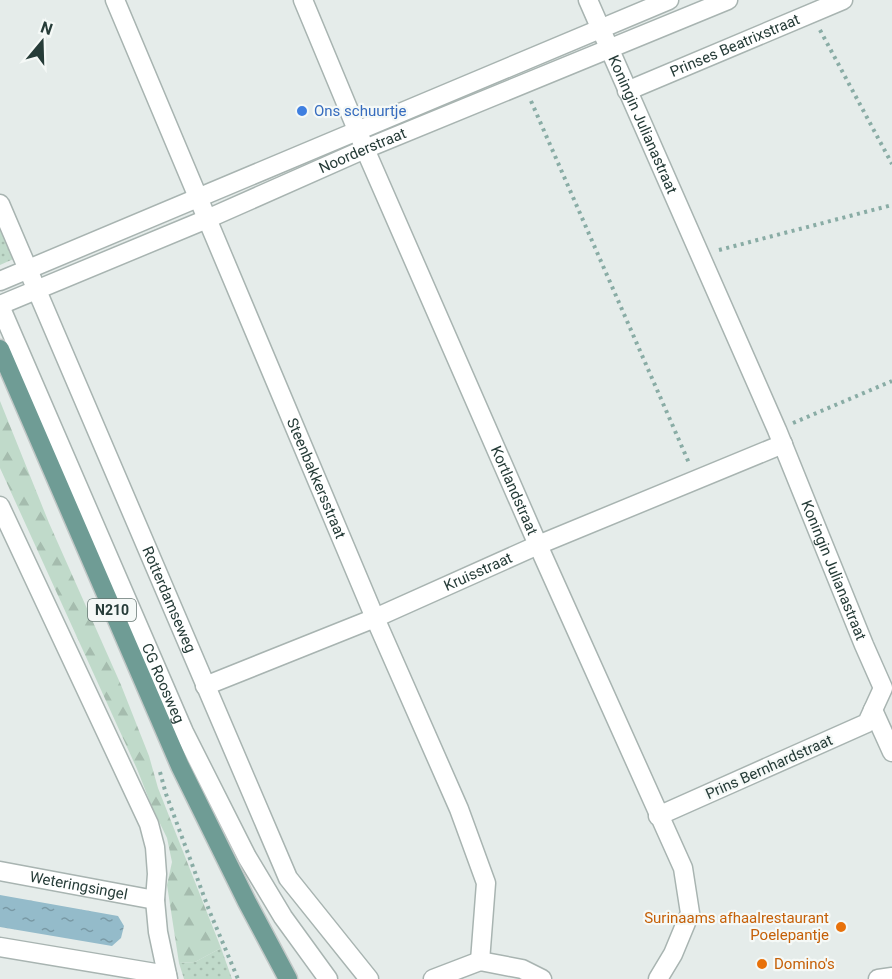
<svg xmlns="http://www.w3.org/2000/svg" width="892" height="979" viewBox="0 0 892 979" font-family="Roboto,sans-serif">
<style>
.grass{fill:url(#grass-dots)}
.forest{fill:url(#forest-firs)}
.water{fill:url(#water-ripples)}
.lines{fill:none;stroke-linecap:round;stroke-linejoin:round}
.minor-casing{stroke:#a8b4b1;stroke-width:21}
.major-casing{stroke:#c2c8c7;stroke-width:21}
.path{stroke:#89aca5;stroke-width:4;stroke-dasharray:3 4.5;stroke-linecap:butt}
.minor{stroke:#fff;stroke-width:18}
.major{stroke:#6f9c95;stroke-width:18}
.shop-dot{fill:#3f7fe0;stroke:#f5f9f7;stroke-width:2}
.food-dot{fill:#e8710a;stroke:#f5f9f7;stroke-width:2}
.labels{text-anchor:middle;stroke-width:4.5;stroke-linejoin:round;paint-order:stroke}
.shield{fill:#f5f9f7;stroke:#647571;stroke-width:1.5}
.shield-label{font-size:14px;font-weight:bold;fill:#263c38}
.street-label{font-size:15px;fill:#263c38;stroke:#f5f9f7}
.shop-label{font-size:15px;fill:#366cbe;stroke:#f5f9f7;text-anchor:start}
.food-label{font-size:15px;fill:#c56008;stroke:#f5f9f7;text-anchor:end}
</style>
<defs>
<pattern id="grass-dots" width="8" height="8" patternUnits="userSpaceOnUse" patternTransform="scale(1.5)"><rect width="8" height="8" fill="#c0daca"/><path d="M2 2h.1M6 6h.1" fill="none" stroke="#a5bcae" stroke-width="1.8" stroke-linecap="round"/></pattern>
<pattern id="forest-firs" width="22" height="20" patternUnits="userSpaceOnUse" patternTransform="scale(1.5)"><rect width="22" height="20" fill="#c0daca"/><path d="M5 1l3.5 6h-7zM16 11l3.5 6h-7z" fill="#a5bcae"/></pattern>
<pattern id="water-ripples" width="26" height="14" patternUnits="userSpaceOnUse" patternTransform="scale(1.5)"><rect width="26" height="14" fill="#94bbca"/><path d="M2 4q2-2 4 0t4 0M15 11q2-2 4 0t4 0" fill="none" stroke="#7999a5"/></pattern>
</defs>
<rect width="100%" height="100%" fill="#e5ecea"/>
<path class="grass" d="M0,208L20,256L0,265Z
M221,948L232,979H184L179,963L195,962Z"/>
<path class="forest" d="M0,401L49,523L121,685L149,756L158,788L221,948L195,962L179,963L167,885L172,862L167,838L152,807L137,769L0,468Z"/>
<path class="water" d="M0,895L118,916L124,926L121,938L112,946L0,927Z"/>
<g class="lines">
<defs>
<g id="minor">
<path id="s1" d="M115,0L375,618L459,809L486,883L480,961"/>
<path id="s2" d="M303,0L365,149L538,545L683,868L690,913L673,954L658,979"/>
<path id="s3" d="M588,0L777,430L864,645L883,688L867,723L658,816"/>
<path id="s4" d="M627,91L843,0"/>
<path id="s5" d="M0,204L288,878L369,979"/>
<path d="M0,281L669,0"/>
<path id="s6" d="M0,305L207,219L365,149L728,0"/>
<path id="s7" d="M0,306L184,732L247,857L283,917L328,979"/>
<path d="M0,506L149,824L155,847L157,874L155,900L158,932L168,979"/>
<path id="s8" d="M205,686L375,618L538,545L783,444"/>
<path d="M873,710L892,752"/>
<path id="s9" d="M0,871L155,900"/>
<path d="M0,947L167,975"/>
<path d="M433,979L480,961L522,969L542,979"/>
<path d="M878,979L892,977"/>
</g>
<path id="major" d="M0,349L180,766L247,902L288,979"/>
</defs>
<use href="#minor" class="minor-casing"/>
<use href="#major" class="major-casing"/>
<path class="path" d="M820,30L892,164
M531,101L689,463
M719,250L892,205
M793,423L892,381
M160,772L166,794L209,910L238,979"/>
<use href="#minor" class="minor"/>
<use href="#major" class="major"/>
</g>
<circle class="shop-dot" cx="302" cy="111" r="6"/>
<g class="food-dot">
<circle cx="841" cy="927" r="6"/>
<circle cx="762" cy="964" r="6"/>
</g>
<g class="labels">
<rect class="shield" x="88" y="599" width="48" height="22" rx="4.5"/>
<g class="shield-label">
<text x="112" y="615">N210</text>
</g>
<g class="street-label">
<text dy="5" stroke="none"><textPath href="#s4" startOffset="117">Prinses Beatrixstraat</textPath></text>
<text dy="5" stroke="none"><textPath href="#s3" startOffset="136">Koningin Julianastraat</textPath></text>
<text dy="5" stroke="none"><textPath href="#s6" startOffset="394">Noorderstraat</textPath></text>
<text dy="5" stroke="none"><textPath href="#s1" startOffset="519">Steenbakkersstraat</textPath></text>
<text dy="5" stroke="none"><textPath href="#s2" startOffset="534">Kortlandstraat</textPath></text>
<text dy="5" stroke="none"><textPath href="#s3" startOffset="621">Koningin Julianastraat</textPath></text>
<text dy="5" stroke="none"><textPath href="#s8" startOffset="296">Kruisstraat</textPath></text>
<text dy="5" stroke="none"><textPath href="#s5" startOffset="430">Rotterdamseweg</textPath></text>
<text dy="5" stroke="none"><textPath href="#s7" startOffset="411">CG Roosweg</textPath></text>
<text transform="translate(769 767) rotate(-24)" y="5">Prins Bernhardstraat</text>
<text dy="5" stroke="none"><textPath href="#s9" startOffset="80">Weteringsingel</textPath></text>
</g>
<g class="shop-label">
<text x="314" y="116">Ons schuurtje</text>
</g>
<g class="food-label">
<text x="829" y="923">Surinaams afhaalrestaurant<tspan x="829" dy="17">Poelepantje</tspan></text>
<text x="774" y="969" text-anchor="start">Domino's</text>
</g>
</g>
<g transform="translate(42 42) rotate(19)" stroke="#f5f9f7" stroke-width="4.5" paint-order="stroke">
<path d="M0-4.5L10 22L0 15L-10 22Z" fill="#263c38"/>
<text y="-9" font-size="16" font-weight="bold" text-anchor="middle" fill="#263c38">N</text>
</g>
</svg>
